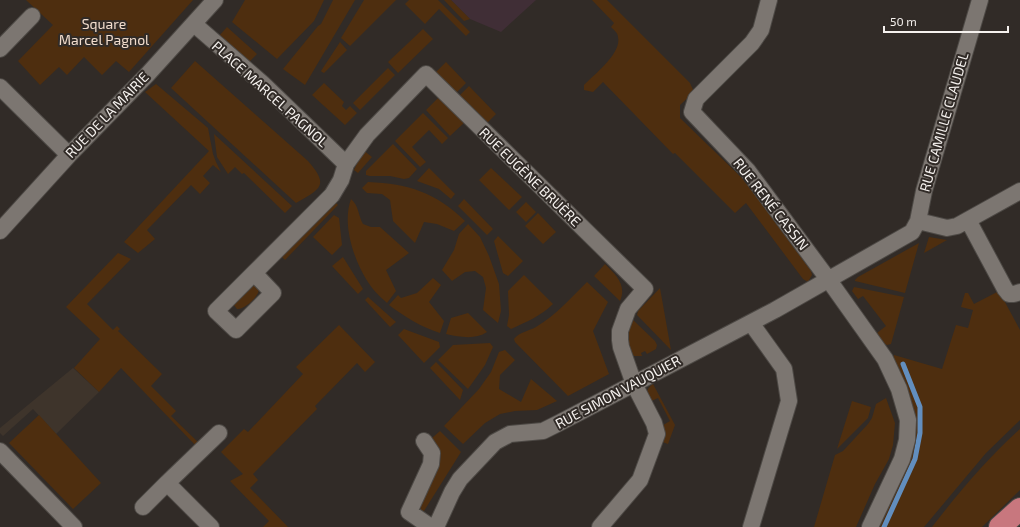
<svg xmlns="http://www.w3.org/2000/svg" width="1020" height="527" viewBox="0 0 1020 527" font-family="'Exo 2',sans-serif">
<style>
.built{fill:#3e342b}
.education{fill:#402e36}
.green{fill:#4e2e0f}
.lines{fill:none;stroke-linecap:round;stroke-linejoin:round}
.stream{stroke:#628ebe;stroke-width:5}
.minor-casing{stroke:#4d4945;stroke-width:18}
.highway-casing{stroke:#4d4945;stroke-width:24}
.minor{stroke:#7c7671;stroke-width:16}
.highway{stroke:#c8777e;stroke-width:22}
.labels{text-anchor:middle;stroke-width:4;stroke-linejoin:round;paint-order:stroke}
.park-label{font-size:14px;fill:#f2ddcd;stroke:#312b27}
.street-label{font-size:14px;fill:#f5f1ee;stroke:#312b27}
</style>
<rect width="100%" height="100%" fill="#312b27"/>
<path class="built" d="M73,368L99,392L56,434L33,409L3,436L0,433V428Z"/>
<path class="education" d="M451,0H536L501,32L470,19Z"/>
<path class="green" d="M26,0H193L129,72L116,61L102,75L84,57L67,75L59,67L40,85L18,61L53,25Z
M245,0H324L314,21L277,59L232,22Z
M333,0H355L305,85L283,69L318,26L321,24Z
M364,0H396L350,46L341,38Z
M409,0H438L470,32L466,36L439,9L425,24L405,4Z
M444,0H451L470,19L464,21Z
M592,0H607L690,83L694,92L680,105V118L744,180L811,271L812,275L808,282L803,279L746,203L735,213L675,153L673,154L603,82L593,92L584,90V85C595,74 622,53 618,37C618,33 614,30 611,27L614,23Z
M227,27L257,54L249,62L219,36Z
M423,29L433,39L398,73L388,62Z
M340,42L347,50L324,73L322,72L321,71Z
M195,61L308,161C330,186 320,189 296,203L171,88Z
M446,62L466,83L454,95L434,74Z
M388,68L395,75L360,110L353,103Z
M324,83L344,102L342,106L346,110L350,106L357,113L345,125L312,95Z
M156,84L208,128L213,154L216,162L221,172L213,165L203,176L210,183L200,194L191,185L147,230L155,239L138,253L124,242L209,151L145,92Z
M469,86L496,114L484,126L457,98Z
M441,95L466,121L450,136L426,110Z
M423,113L448,138L442,144L429,130L412,147L426,162L420,167L395,141Z
M214,134L292,206L285,213L244,173L242,174L235,167L228,174L217,157Z
M393,144L417,169L409,178L404,179L390,176H370L366,175V171Z
M363,150L372,157L358,173L354,170Z
M429,168L455,194L451,199L439,189L417,181Z
M491,168L522,197L509,210L479,180Z
M368,182C409,184 435,192 465,221L454,231L437,224L424,222L415,243L393,221L390,200L382,194L367,193L362,188Z
M351,199C359,206 358,215 363,224L371,227H380L409,253L386,270L396,291L387,303C379,296 372,289 366,279C353,257 342,224 351,199Z
M464,199L493,229L487,235L458,206Z
M334,201L338,205L285,260L281,256Z
M526,202L536,212L526,222L516,212Z
M538,213L556,232L543,244L525,226Z
M334,215L339,218L342,245L332,255L313,237Z
M468,224L480,237L489,256L499,284L501,311L498,323L483,310L486,288L483,277L475,271L465,272L452,281L442,270L454,250L459,234Z
M498,236L523,261L508,276L503,273L494,241Z
M929,237L947,240L924,253Z
M919,243L905,293L855,281V280L858,277Z
M118,253L131,259L87,304L113,330L117,326L120,329L118,331L162,374L151,386L176,411L171,416L201,445L198,448L121,368L99,392L74,368L100,339L66,307Z
M343,257L363,289L358,294L332,266Z
M605,264C616,275 627,285 620,301L594,276Z
M524,275L553,304C541,316 526,322 511,329L507,326L509,315L508,291Z
M433,278L441,285L429,302L444,321L440,333C421,327 405,317 389,305L398,295L401,298L417,293Z
M587,282L608,302L593,331L609,374L568,396L515,342L514,339C519,332 529,331 536,327C556,315 571,298 587,282Z
M255,284L259,288C260,296 244,310 237,309L233,304L250,285Z
M854,287L904,297L891,344L887,345L883,343L877,333L886,326L863,296L858,299L852,291Z
M660,288L671,350L637,315L638,311Z
M999,291L1020,330V420L986,453L924,527H875L907,456L892,362L894,355L942,369L956,325L968,328L973,310L961,307L965,293H968L974,304Z
M368,297L396,322L390,327L365,300Z
M468,313L487,332C475,340 460,337 446,334L451,318Z
M631,318L655,341L657,345L656,349L647,354L645,351L641,353L642,356H634C625,344 627,331 631,318Z
M339,325L375,362L365,372L357,363L315,406L317,409L253,474L258,480L250,488L288,527H263L269,521L230,481L243,474L221,452L244,429L248,432L303,374L296,367Z
M404,329L439,342L440,347L424,363L398,335Z
M490,343L493,347L485,365L468,389L438,360L453,345Z
M505,350L515,360L500,375L499,389L521,402L531,379L557,401L537,410L515,411L500,414L485,423L463,444L444,426L479,389L491,372L499,352Z
M436,362L463,390L460,400L430,368Z
M653,384L675,425L668,444L660,441V427L670,421L658,398L647,403C647,395 645,389 653,384Z
M886,398L895,423L893,445L889,459L875,484L856,527H814L835,455L843,451L868,424L872,418L876,404Z
M852,401L871,407L868,418L837,449Z
M39,415L101,483L73,509L9,443Z
M1020,429V490L982,527H932C959,492 987,459 1020,429Z
M440,431L461,452L424,511L421,510L420,505C424,495 438,471 440,461C442,452 437,445 432,438Z"/>
<g class="lines">
<path class="stream" d="M884,527L915,459L920,433V407L903,364"/>
<defs>
<path id="minor" d="M769,0L761,30L752,43L696,99L692,112L748,171L828,279L885,359L899,389L908,420L907,440L902,459L870,527
M194,24L262,83L346,164
M0,49L32,16
M0,87L69,155
M968,220L1005,289L1009,294H1014L1020,292
M918,221L924,191L980,0
M0,231L69,155L147,75L215,0
M254,273L216,311L236,330L273,293L254,273L332,195L341,180L346,164L367,135L426,74L645,289L628,309L620,331V340L621,347L634,384L654,423L657,434L640,480L600,527
M751,323L784,369L789,401L751,527
M424,441L432,453L431,464L409,512L431,527
M0,451L74,527
M143,507L167,483
M211,527L167,483L219,433
M436,527L452,492L460,479L495,442L510,434L543,431L559,423L775,310L912,232L918,221L947,228L957,226L1020,191"/>
<path id="highway" d="M1000,527L1020,509"/>
</defs>
<use href="#minor" class="minor-casing"/>
<use href="#highway" class="highway-casing"/>
<use href="#minor" class="minor"/>
<use href="#highway" class="highway"/>
</g>
<g class="labels">
<g class="park-label">
<text x="104" y="29">Square<tspan x="104" dy="16">Marcel Pagnol</tspan></text>
</g>
<g class="street-label">
<text transform="translate(270 94) rotate(42)" y="5">PLACE MARCEL PAGNOL</text>
<text transform="translate(107 115) rotate(-46)" y="5">RUE DE LA MAIRIE</text>
<text transform="translate(944 122) rotate(-74)" y="5">RUE CAMILLE CLAUDEL</text>
<text transform="translate(530 177) rotate(44)" y="5">RUE EUGÈNE BRUÈRE</text>
<text transform="translate(771 204) rotate(52)" y="5">RUE RENÉ CASSIN</text>
<text transform="translate(618 392) rotate(-28)" y="5">RUE SIMON VAUQUIER</text>
</g>
</g>
<path d="M884 26v6h124v-6" fill="none" stroke="#f5f1ee" stroke-width="2"/>
<text x="890" y="26" font-size="12" fill="#f5f1ee" stroke="#312b27" stroke-width="3" paint-order="stroke">50 m</text>
</svg>
